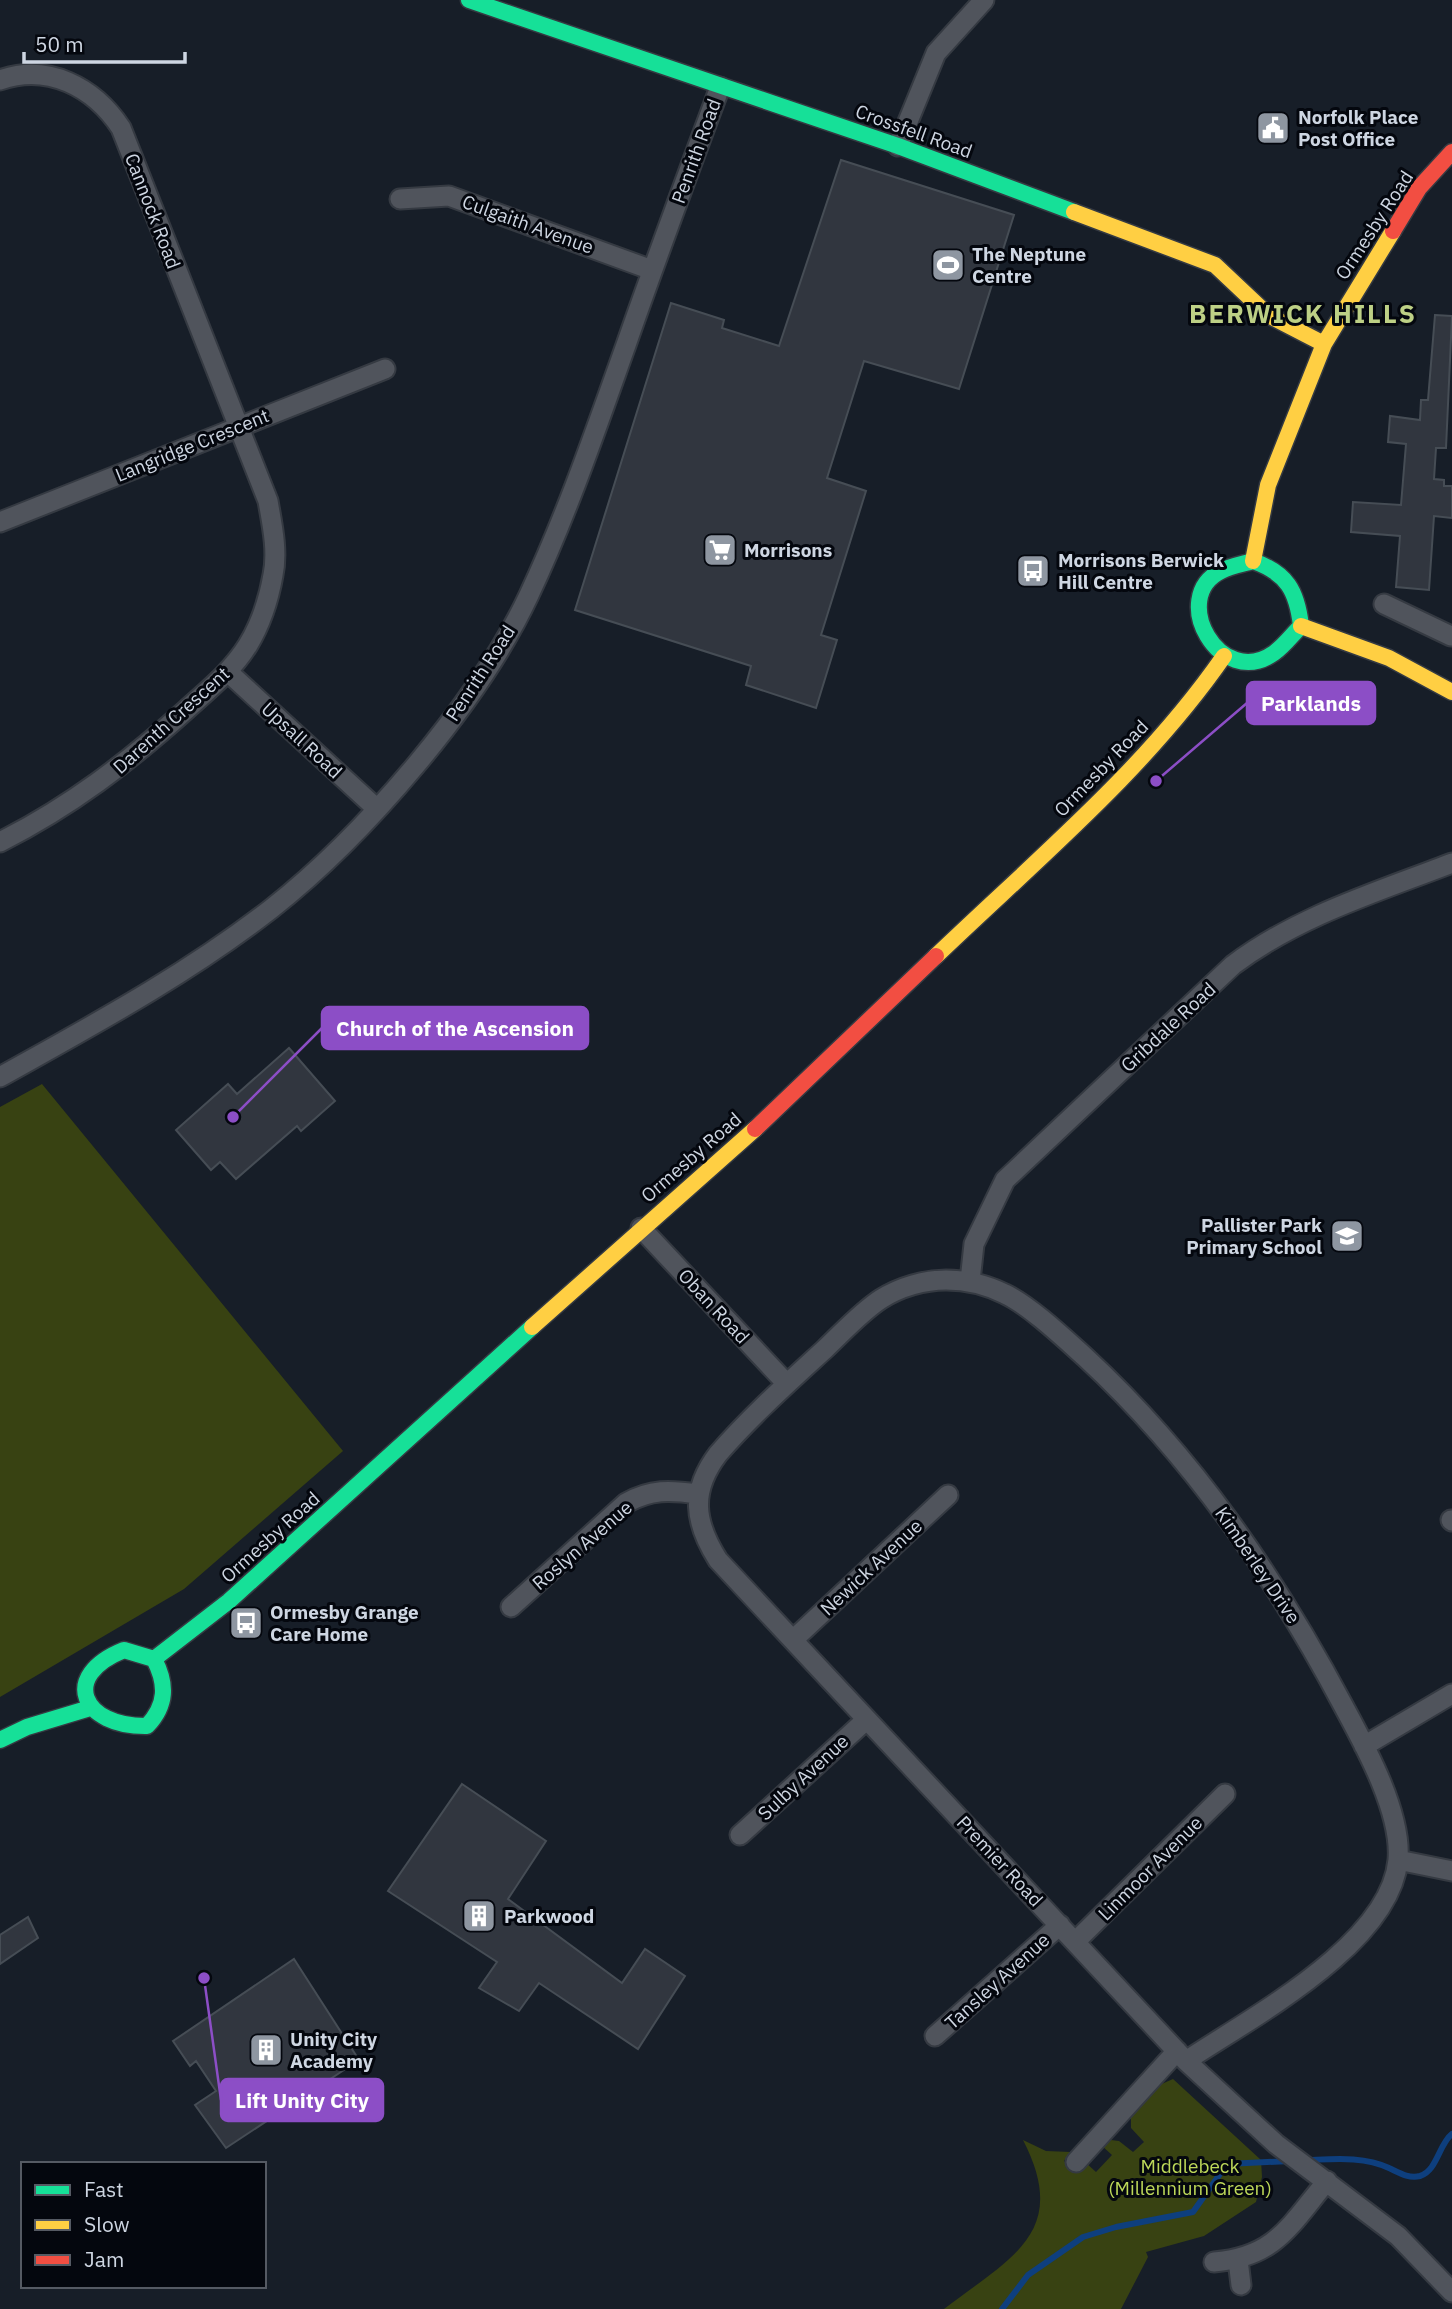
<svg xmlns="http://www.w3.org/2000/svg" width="1452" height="2309" viewBox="0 0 1452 2309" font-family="'IBM Plex Sans',sans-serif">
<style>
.green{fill:#384212}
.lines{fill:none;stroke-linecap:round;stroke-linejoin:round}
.stream{stroke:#0e3f7e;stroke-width:6}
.building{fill:#31363f;stroke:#464d55;stroke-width:2}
.street-casing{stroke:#353a42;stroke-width:23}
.fast-casing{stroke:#353a42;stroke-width:19}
.slow-casing{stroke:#353a42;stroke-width:19}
.jam-casing{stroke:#353a42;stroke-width:19}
.street{stroke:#50545c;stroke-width:19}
.fast{stroke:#16e098;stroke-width:16}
.slow{stroke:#ffcf43;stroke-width:16}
.jam{stroke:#f24e42;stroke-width:16}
.labels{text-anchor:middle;stroke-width:6;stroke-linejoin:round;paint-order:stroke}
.poi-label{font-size:19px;font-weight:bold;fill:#ced6e2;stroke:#04070e;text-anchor:start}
.street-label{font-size:19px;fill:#ced6e2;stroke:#04070e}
.park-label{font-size:19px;fill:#bdd859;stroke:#04070e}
.district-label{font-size:26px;font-weight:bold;letter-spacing:2px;fill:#bdd085;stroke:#04070e}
.leader{fill:none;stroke:#8c4ec6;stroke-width:2.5}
.callout-dot{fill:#8c4ec6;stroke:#04070e;stroke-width:2.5}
.callout{fill:#8c4ec6;stroke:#8c4ec6;stroke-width:2.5}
.callout-label{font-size:21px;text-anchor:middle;font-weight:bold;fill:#fff}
</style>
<rect width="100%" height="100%" fill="#171e28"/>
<path class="green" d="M42,1084L343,1451L184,1589L0,1697V1107Z
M1173,2079L1261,2160L1262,2177L1256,2202L1204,2236L1146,2252L1148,2257L1121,2309H944C1010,2258 1071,2233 1023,2140L1046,2151L1071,2152L1064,2161L1075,2172L1085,2162L1096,2172L1112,2155L1101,2145L1111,2140L1119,2141L1133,2152L1144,2142L1131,2128V2114L1157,2086Z"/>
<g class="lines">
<path class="stream" d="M1308,2160C1334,2159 1364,2156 1389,2168C1398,2172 1408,2179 1420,2176C1437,2171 1439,2144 1452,2134
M1002,2309L1028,2275L1083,2237L1116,2227L1193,2212L1227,2164L1290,2161"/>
</g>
<path class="building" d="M841,160L1014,215L959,389L864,361L827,478L866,491L821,635L837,640L816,708L746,685L751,666L575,610L671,303L724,320L722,328L779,346Z
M1435,315L1452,316L1446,448H1436L1434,479L1444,480V486H1452V518L1434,516L1429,590L1396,587L1400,536L1351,532L1353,502L1401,505L1406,444L1388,442L1390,416L1420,420L1421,400H1428Z
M289,1048L335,1101L301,1131L297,1126L236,1179L220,1162L211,1170L176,1130L228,1084L237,1094Z
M462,1784L546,1841L508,1899L622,1983L645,1949L685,1976L638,2049L539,1983L519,2011L479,1988L497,1962L388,1891Z
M28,1917L38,1938L0,1964V1935Z
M294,1959L359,2060L226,2148L195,2105L216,2091L196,2061L190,2066L173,2041Z"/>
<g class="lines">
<defs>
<path id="street" d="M0,80C48,63 94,87 121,128L268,501C272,524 278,551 273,575C269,598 260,625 248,645C232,671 208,690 186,710C127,763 71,806 0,842
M898,146L936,53L984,0
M400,199L449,196L652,270
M0,522L385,369
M1384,604L1451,636
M228,672L376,808
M0,1077C93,1025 186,975 271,909C364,836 479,702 529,595C567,514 596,429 626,345C656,259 688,173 720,87
M641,1228L787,1384
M970,1281L974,1244L1005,1180L1233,965C1298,916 1377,892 1452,863
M1451,1520L1452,1521
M511,1607L626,1503C651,1489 670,1490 698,1494
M794,1639L948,1495
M1364,1746L1452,1694
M740,1835L866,1720
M1398,1860L1452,1871
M1075,1942L1225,1794
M935,2036L1060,1925
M1186,2061C1250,2018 1390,1945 1398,1860C1402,1813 1365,1746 1344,1707C1275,1577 1193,1457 1085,1357C1065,1339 1029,1305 1005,1294C987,1285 966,1280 946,1280C924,1280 900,1287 881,1299C861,1312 843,1332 825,1349C788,1383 751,1416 718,1454C690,1491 694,1522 718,1560L1186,2061L1276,2144L1398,2236L1452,2292
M1076,2162L1177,2051
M1238,2260L1241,2285
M1214,2262C1276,2257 1290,2225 1327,2181"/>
<path id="fast" d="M469,0L898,146L1074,212
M1253,561C1287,573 1297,591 1301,626C1292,635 1284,646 1274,653C1220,691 1168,597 1221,571C1231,566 1243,564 1253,561Z
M124,1650L154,1659C167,1684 167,1705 147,1726C82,1727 59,1676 124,1650Z
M154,1659L229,1601L532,1327
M0,1740L27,1727L90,1708"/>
<path id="slow" d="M1074,212L1215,265L1268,315L1324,344
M1253,561L1268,485L1324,344L1393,231
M1301,626L1389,658L1452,692
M936,956C1036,860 1145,770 1224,656
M532,1327L755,1129"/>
<path id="jam" d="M1393,231L1419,188L1452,152
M755,1129L936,956"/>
</defs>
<use href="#street" class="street-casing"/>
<use href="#fast" class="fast-casing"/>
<use href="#slow" class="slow-casing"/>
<use href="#jam" class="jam-casing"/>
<use href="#street" class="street"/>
<use href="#fast" class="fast"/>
<use href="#slow" class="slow"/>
<use href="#jam" class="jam"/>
</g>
<defs>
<symbol id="civic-square" viewBox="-11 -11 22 22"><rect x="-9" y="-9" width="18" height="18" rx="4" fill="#8e96a1" stroke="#04070e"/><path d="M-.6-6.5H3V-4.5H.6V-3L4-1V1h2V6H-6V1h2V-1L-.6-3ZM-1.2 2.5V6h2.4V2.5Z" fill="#fff"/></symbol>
<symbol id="stadium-square" viewBox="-11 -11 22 22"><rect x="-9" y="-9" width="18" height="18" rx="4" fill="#8e96a1" stroke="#04070e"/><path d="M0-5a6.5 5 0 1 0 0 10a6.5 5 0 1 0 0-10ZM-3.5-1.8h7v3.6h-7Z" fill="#fff"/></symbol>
<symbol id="supermarket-square" viewBox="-11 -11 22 22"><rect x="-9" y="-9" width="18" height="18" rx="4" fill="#8e96a1" stroke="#04070e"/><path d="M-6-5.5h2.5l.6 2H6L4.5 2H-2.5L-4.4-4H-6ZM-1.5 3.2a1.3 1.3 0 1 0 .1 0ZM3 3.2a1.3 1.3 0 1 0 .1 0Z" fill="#fff"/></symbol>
<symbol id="bus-square" viewBox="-11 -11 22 22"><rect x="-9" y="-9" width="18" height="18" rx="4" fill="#8e96a1" stroke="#04070e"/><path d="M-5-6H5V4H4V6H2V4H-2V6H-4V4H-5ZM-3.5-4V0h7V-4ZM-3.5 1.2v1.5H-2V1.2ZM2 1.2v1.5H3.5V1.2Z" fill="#fff"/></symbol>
<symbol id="school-square" viewBox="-11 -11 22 22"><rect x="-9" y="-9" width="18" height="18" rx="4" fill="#8e96a1" stroke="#04070e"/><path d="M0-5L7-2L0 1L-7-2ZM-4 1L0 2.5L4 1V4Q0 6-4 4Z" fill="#fff"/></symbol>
<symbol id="building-square" viewBox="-11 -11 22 22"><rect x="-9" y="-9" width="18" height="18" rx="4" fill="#8e96a1" stroke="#04070e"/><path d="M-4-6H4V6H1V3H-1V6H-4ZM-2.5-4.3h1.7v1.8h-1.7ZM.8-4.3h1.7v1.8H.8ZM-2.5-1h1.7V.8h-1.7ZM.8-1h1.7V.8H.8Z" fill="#fff"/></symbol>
</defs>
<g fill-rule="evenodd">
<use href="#civic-square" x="1254" y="109" width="38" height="38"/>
<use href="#stadium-square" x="929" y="246" width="38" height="38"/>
<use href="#supermarket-square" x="701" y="531" width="38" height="38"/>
<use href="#bus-square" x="1014" y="552" width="38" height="38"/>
<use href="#school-square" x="1328" y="1217" width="38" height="38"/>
<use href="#bus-square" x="227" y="1604" width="38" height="38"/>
<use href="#building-square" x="460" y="1897" width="38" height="38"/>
<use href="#building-square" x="247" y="2031" width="38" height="38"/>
</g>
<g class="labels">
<g class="poi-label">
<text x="1298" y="124">Norfolk Place<tspan x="1298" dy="22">Post Office</tspan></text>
<text x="972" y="261">The Neptune<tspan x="972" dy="22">Centre</tspan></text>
<text x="744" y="557">Morrisons</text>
<text x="1058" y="567">Morrisons Berwick<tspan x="1058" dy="22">Hill Centre</tspan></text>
<text x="1322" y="1232" text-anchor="end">Pallister Park<tspan x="1322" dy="22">Primary School</tspan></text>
<text x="270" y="1619">Ormesby Grange<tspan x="270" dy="22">Care Home</tspan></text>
<text x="504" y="1923">Parkwood</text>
<text x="290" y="2046">Unity City<tspan x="290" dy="22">Academy</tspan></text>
</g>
<g class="street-label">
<text transform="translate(914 131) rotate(20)" y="7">Crossfell Road</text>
<text transform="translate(696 151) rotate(-70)" y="7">Penrith Road</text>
<text transform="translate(153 211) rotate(69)" y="7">Cannock Road</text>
<text transform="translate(528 224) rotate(20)" y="7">Culgaith Avenue</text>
<text transform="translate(1374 225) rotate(-57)" y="7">Ormesby Road</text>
<text transform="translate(192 445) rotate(-22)" y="7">Langridge Crescent</text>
<text transform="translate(480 673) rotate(-57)" y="7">Penrith Road</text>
<text transform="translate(171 720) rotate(-42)" y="7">Darenth Crescent</text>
<text transform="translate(302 740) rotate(43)" y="7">Upsall Road</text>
<text transform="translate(1101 768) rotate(-46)" y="7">Ormesby Road</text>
<text transform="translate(1168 1027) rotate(-43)" y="7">Gribdale Road</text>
<text transform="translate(691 1157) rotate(-41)" y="7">Ormesby Road</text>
<text transform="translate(714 1306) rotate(47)" y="7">Oban Road</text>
<text transform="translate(270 1537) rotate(-42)" y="7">Ormesby Road</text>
<text transform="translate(582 1545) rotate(-41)" y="7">Roslyn Avenue</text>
<text transform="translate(1258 1565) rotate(56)" y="7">Kimberley Drive</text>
<text transform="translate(871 1567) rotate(-43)" y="7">Newick Avenue</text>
<text transform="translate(803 1777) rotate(-43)" y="7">Sulby Avenue</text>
<text transform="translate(1000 1861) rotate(47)" y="7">Premier Road</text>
<text transform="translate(1150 1868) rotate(-45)" y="7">Linmoor Avenue</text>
<text transform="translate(997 1981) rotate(-42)" y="7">Tansley Avenue</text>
</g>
<g class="park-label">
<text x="1190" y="2173">Middlebeck<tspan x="1190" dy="22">(Millennium Green)</tspan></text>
</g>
<g class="district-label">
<text x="1303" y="323">BERWICK HILLS</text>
</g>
</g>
<path class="leader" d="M1156 781L1247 703M233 1117L322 1028M204 1978L221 2100"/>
<g class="callout-dot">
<circle cx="1156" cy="781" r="7"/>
<circle cx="233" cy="1117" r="7"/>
<circle cx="204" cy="1978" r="7"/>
</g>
<g class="callout">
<rect x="1247" y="682" width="128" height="42" rx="7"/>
<rect x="322" y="1007" width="266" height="42" rx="7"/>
<rect x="221" y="2079" width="162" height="42" rx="7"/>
</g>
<g class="callout-label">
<text x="1311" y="711">Parklands</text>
<text x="455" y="1036">Church of the Ascension</text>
<text x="302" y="2108">Lift Unity City</text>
</g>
<rect x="21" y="2162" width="245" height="126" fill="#04070e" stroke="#555a63" stroke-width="2"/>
<rect x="35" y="2185" width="35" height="10" fill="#16e098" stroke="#555a63" stroke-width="2"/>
<text x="84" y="2197" font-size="21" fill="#ced6e2">Fast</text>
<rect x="35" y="2220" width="35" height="10" fill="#ffcf43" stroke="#555a63" stroke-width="2"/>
<text x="84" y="2232" font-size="21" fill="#ced6e2">Slow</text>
<rect x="35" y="2255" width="35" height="10" fill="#f24e42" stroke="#555a63" stroke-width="2"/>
<text x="84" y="2267" font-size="21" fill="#ced6e2">Jam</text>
<path d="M24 52v10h161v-10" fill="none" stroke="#ced6e2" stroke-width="3.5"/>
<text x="35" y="52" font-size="21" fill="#ced6e2" stroke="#04070e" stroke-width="5" paint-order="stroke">50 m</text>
</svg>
